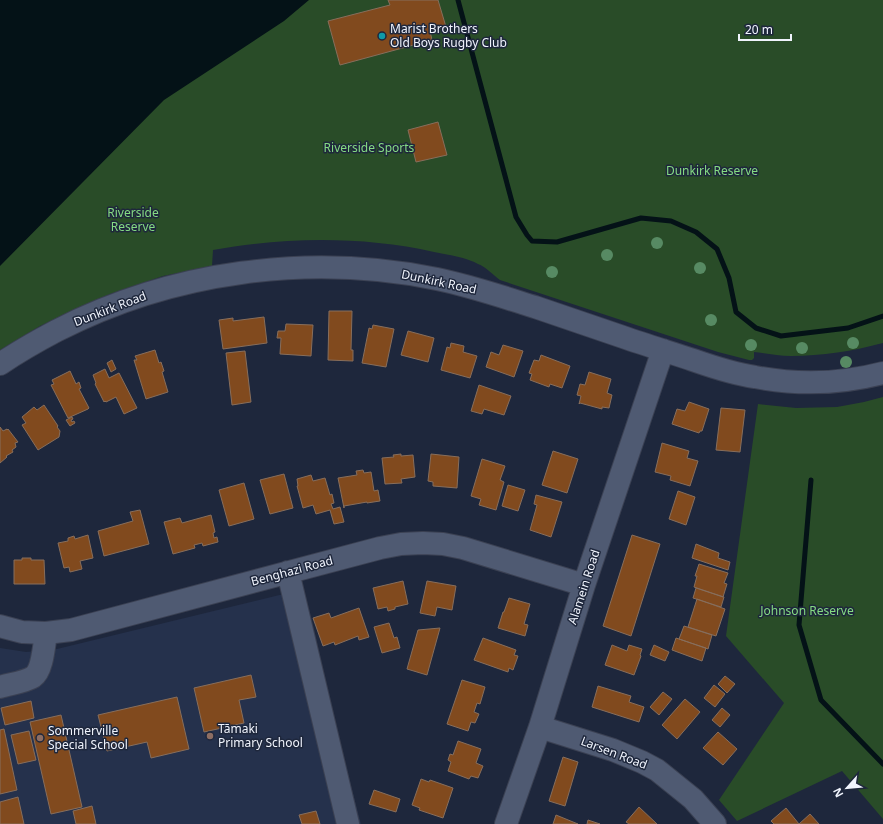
<svg xmlns="http://www.w3.org/2000/svg" width="883" height="824" viewBox="0 0 883 824" font-family="'Noto Sans',sans-serif">
<style>
.built{fill:#25314c}
.green{fill:#294c28}
.water{fill:#041217}
.lines{fill:none;stroke-linecap:round;stroke-linejoin:round}
.stream{stroke:#041217;stroke-width:5}
.building{fill:#814a1e;stroke:#876e5c}
.minor-casing{stroke:#3b4153;stroke-width:24}
.minor{stroke:#4f5a72;stroke-width:22}
.tree{fill:#578a63}
.culture-dot{fill:#0f9aa8;stroke:#1e273c;stroke-width:1.5}
.education-dot{fill:#8d6e63;stroke:#1e273c;stroke-width:1.5}
.labels{text-anchor:middle;stroke-width:3;stroke-linejoin:round;paint-order:stroke}
.poi-label{font-size:12px;fill:#f0f4fd;stroke:#1e273c;text-anchor:start}
.park-label{font-size:12px;fill:#85db83;stroke:#1e273c}
.street-label{font-size:12px;fill:#f0f4fd;stroke:#1e273c}
</style>
<rect width="100%" height="100%" fill="#1e273c"/>
<path class="built" d="M300,590L361,824H0V648L26,652L57,649Z"/>
<path class="green" d="M0,0H883V343C853,351 822,356 791,356C779,356 766,353 754,352V358L752,360H749L718,352L500,280C493,275 486,267 478,264C465,257 449,255 434,252C362,236 285,237 213,250L212,266L163,276L110,294L40,326L0,350Z
M883,397V819L842,771L737,821L719,800L784,703L726,636L758,404L796,408L837,407L864,402Z"/>
<path class="water" d="M0,0H309L284,21L164,100L0,266Z"/>
<g class="lines">
<path class="stream" d="M458,0L516,217L527,235L532,241L557,242L641,218L671,221L696,232L717,249L729,278L736,312L756,328L781,336L848,328L883,316
M811,480L799,625L821,700L883,764"/>
</g>
<path class="building" d="M388,0H438L446,27L430,31L432,40L340,65L328,21L390,5Z
M438,122L447,155L416,162L408,130Z
M329,311H352L351,350H353V361L328,360Z
M264,317L267,343L223,349L219,320L233,318V321Z
M286,324L313,325L311,356L280,354L281,338H277L278,331H285Z
M373,325L394,329L386,367L362,363L369,328L372,329Z
M408,331L434,338L428,362L401,355Z
M451,343L464,346L463,352L477,356L470,378L441,370L447,347L450,348Z
M503,345L523,351L514,377L486,367L491,352L499,355Z
M155,350L159,363L161,362L164,371L162,372L168,392L146,399L134,360H137L135,356Z
M245,351L251,402L232,405L226,353Z
M541,355L570,366L562,388L550,384L549,387L530,380L532,374L529,373L534,360L539,361Z
M112,360L116,369L111,372L107,363Z
M105,369L109,378L119,373L137,408L124,414L116,397L106,402L105,401L104,402L95,384L96,383L93,375Z
M70,371L76,384L79,382L81,388L79,389L89,408L88,409L68,418L51,385L54,384L52,380Z
M589,372L611,379L607,393L612,395L609,408L602,407V409L580,403L579,404L581,396L577,395L580,384L585,385Z
M479,385L511,396L504,415L484,409L482,414L471,411Z
M689,402L709,409L702,431H700L699,433L672,424L677,409L685,411Z
M44,405L58,426L57,427L60,431L59,437L38,450L22,425L26,423L22,417L34,407L37,410Z
M721,408L745,410L740,452L716,450Z
M72,417L73,419L71,420L72,422L74,421L75,423L70,426L66,420Z
M0,427L3,431L7,429V430L8,429L18,442L15,443L16,447L12,450L13,452L6,456L7,457L0,463Z
M662,443L689,451L687,458L698,461L690,486L670,480L671,476L655,472Z
M553,451L578,459L567,493L542,485Z
M401,454V456L413,455L415,477L401,479L402,483L385,484L382,458L394,457L393,455Z
M431,454L459,457L457,488L433,486V482L428,481Z
M482,459L505,466L500,480L504,482L496,510L479,505L481,499L471,496Z
M363,470L364,473L371,472L374,491L378,490L380,501L367,503V502L344,506V508L338,478L357,475L356,471Z
M284,474L293,508L270,514L260,480Z
M311,475L313,481L325,478L330,495L332,494L334,503L331,504L333,509L340,507L344,522L334,524L330,510L316,514L313,505L303,508L297,486H298L297,479Z
M244,483L254,519L229,526L219,490Z
M508,485L525,490L518,511L502,506Z
M678,491L695,497L686,525L669,519Z
M536,495L562,502L551,537L530,530L537,505L534,504Z
M140,510L149,544L104,556L98,531L133,521L130,512Z
M211,515L215,532L213,533L214,538L217,537L218,542L203,546L202,543L194,545L195,548L173,554L164,522L180,518L182,523Z
M88,535L93,558L80,561L82,569L70,572L69,567L64,568L58,543L68,541V538L74,536L75,539Z
M632,535L660,544L631,636L603,626Z
M696,544L719,553L718,558L730,562L728,570L692,558Z
M22,558H31V560H44L45,584H14V560H22Z
M699,564L728,573L724,583L727,584L723,597L694,587L697,576H695Z
M403,581L408,604L395,607V609L388,611L387,607L378,609L373,588Z
M427,581L456,586L452,610L437,607L435,616L420,613Z
M696,588L724,597L721,607L693,598Z
M509,598L530,604L524,624L528,625L525,636L498,628L503,612H504Z
M697,599L725,609L716,636L688,627Z
M359,608L369,637L359,640L358,636L335,645L334,642L323,646L313,618L329,613L331,618Z
M389,623L394,638L397,637L400,648L382,653L374,627Z
M684,626L712,635L708,649L679,639Z
M440,628L427,675L407,669L418,630Z
M483,638L516,650L514,655L518,656L513,670L509,668L508,672L474,660Z
M676,638L706,648L702,661L672,650Z
M612,645L627,651L629,645L642,649L640,655L641,656L634,675L605,665Z
M654,645L669,652L665,661L650,655Z
M251,675L256,697L239,700L244,723L204,732L194,688Z
M725,676L735,684L727,693L718,684Z
M462,680L485,687L480,704L477,703L474,712L479,714L475,723L471,722L468,731L447,724Z
M714,685L725,694L715,707L704,698Z
M598,686L631,696L629,702L644,707L639,722L592,707Z
M663,692L672,699L659,715L650,707Z
M177,697L189,749L151,758L147,742L107,751L98,715Z
M685,699L700,712L677,739L662,725Z
M31,701L34,718L5,725L1,708Z
M722,708L730,715L720,727L712,720Z
M61,715L82,807L51,814L30,722Z
M4,729L17,790L0,794V730Z
M29,731L36,760L18,764L11,735Z
M718,732L737,749L723,765L703,748Z
M458,741L481,749L476,763L483,766L478,778L471,776L469,779L448,771L451,762L448,760L450,754L453,755Z
M563,757L578,762L565,806L549,801Z
M421,779L429,782L430,780L453,788L443,818L419,810L420,808L412,805Z
M374,790L400,799L396,812L369,804Z
M18,797L24,824H0V802Z
M92,806L96,824H76L73,811Z
M639,807L657,824H629L626,822Z
M786,808L799,824H774L771,821Z
M316,811L320,824H302L299,815Z
M810,814L819,824H799Z
M556,815L578,824H553Z
M588,820L600,824H587Z"/>
<g class="lines">
<defs>
<path id="minor" d="M0,364C18,352 37,341 56,331C172,271 309,253 437,279C471,286 503,297 535,307C564,317 593,327 623,337C646,345 669,352 693,360C713,367 734,374 755,377C797,385 841,384 883,373
M288,572L348,824
M0,626L22,632L46,633L71,630L380,548L401,544L423,543L443,544L463,548L584,585
M0,687C10,684 25,682 33,677C43,670 44,644 46,633
M540,727L613,750L642,762L657,770L693,799L715,824
M506,824L540,727L584,585L663,350"/>
</defs>
<use href="#minor" class="minor-casing"/>
<use href="#minor" class="minor"/>
</g>
<g class="tree">
<circle cx="657" cy="243" r="6"/>
<circle cx="607" cy="255" r="6"/>
<circle cx="700" cy="268" r="6"/>
<circle cx="552" cy="272" r="6"/>
<circle cx="711" cy="320" r="6"/>
<circle cx="853" cy="343" r="6"/>
<circle cx="751" cy="345" r="6"/>
<circle cx="802" cy="348" r="6"/>
<circle cx="846" cy="362" r="6"/>
</g>
<circle class="culture-dot" cx="382" cy="36" r="4"/>
<g class="education-dot">
<circle cx="210" cy="736" r="4"/>
<circle cx="40" cy="738" r="4"/>
</g>
<g class="labels">
<g class="poi-label">
<text x="390" y="33">Marist Brothers<tspan x="390" dy="14">Old Boys Rugby Club</tspan></text>
<text x="218" y="733">Tāmaki<tspan x="218" dy="14">Primary School</tspan></text>
<text x="48" y="735">Sommerville<tspan x="48" dy="14">Special School</tspan></text>
</g>
<g class="park-label">
<text x="369" y="152">Riverside Sports</text>
<text x="712" y="175">Dunkirk Reserve</text>
<text x="133" y="217">Riverside<tspan x="133" dy="14">Reserve</tspan></text>
<text x="807" y="615">Johnson Reserve</text>
</g>
<g class="street-label">
<text transform="translate(439 282) rotate(12)" y="4">Dunkirk Road</text>
<text transform="translate(110 309) rotate(-21)" y="4">Dunkirk Road</text>
<text transform="translate(292 571) rotate(-15)" y="4">Benghazi Road</text>
<text transform="translate(584 587) rotate(-72)" y="4">Alamein Road</text>
<text transform="translate(614 753) rotate(21)" y="4">Larsen Road</text>
</g>
</g>
<g transform="translate(847 788) rotate(243)" stroke="#1e273c" stroke-width="3" paint-order="stroke">
<path d="M0-3L7 15L0 10L-7 15Z" fill="#f0f4fd"/>
<text y="-6" font-size="11" font-weight="bold" text-anchor="middle" fill="#f0f4fd">N</text>
</g>
<path d="M739 34v6h52v-6" fill="none" stroke="#f0f4fd" stroke-width="2"/>
<text x="745" y="34" font-size="12" fill="#f0f4fd" stroke="#1e273c" stroke-width="3" paint-order="stroke">20 m</text>
</svg>
